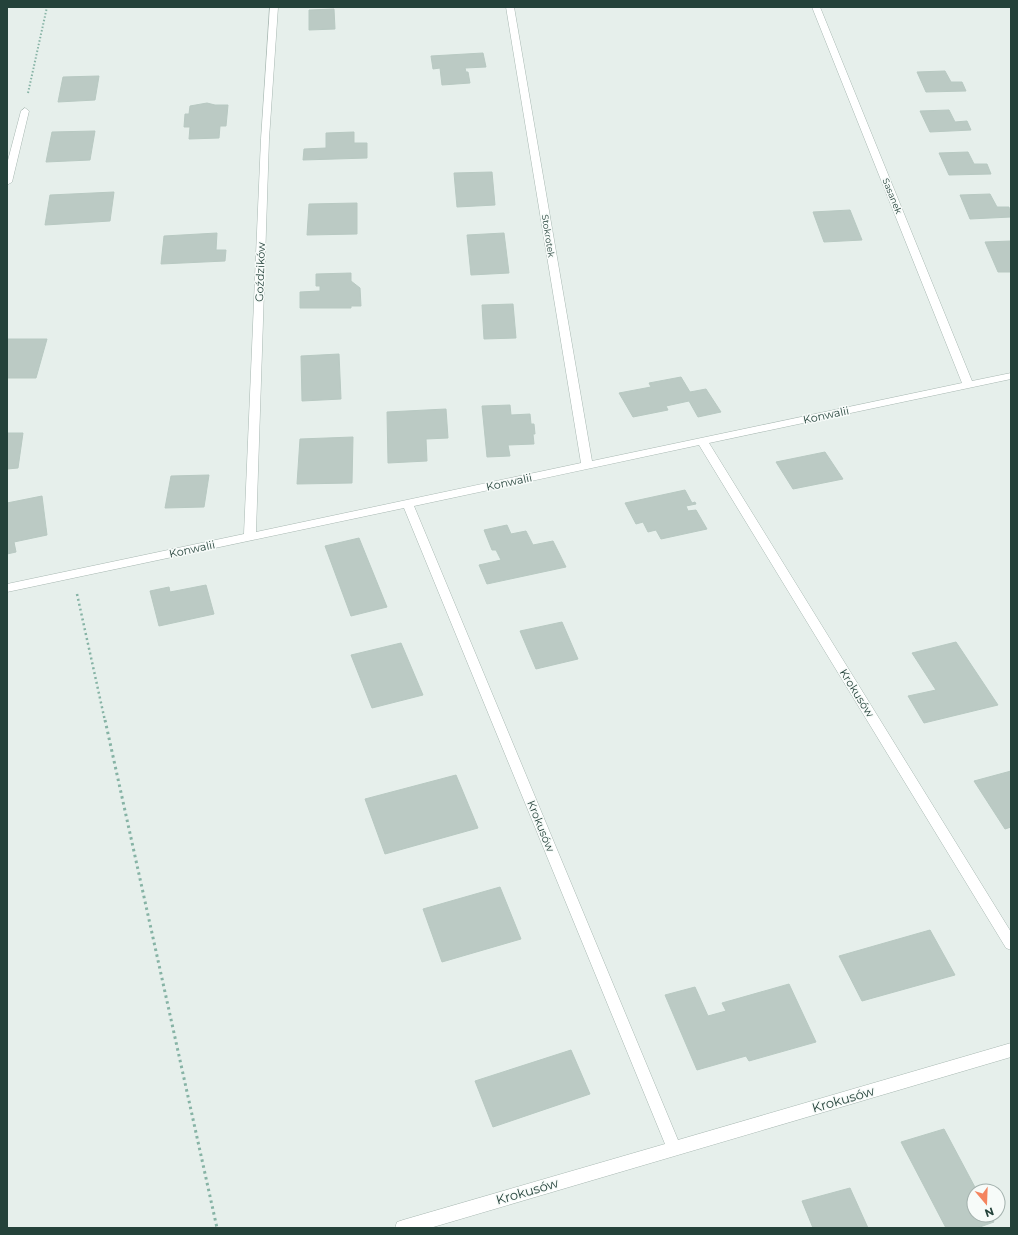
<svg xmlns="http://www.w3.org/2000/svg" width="1018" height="1235" viewBox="0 0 1018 1235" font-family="Montserrat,sans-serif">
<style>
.building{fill:#bbcac4;stroke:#b8c9c2}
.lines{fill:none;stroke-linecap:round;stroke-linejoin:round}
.minor-casing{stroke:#a8b8b2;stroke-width:1}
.path-far2{stroke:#86b3a5;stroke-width:2;stroke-dasharray:1.5 2;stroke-linecap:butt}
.path-far1{stroke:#86b3a5;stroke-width:2.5;stroke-dasharray:2 3;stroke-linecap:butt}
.path{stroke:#86b3a5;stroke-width:3;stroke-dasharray:2.5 3.5;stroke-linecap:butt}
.minor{fill:#fff;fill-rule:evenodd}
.labels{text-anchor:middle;stroke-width:3;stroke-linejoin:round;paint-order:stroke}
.far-street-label{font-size:9px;fill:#24423a;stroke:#f7fbf9}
.street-label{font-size:11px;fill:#24423a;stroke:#f7fbf9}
.near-street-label{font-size:13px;fill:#24423a;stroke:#f7fbf9}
</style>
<rect width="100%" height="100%" fill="#e6efeb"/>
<path class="building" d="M334,9L335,29L309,30V10Z
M483,53L486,67L465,68L466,72H468L470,83L442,85L440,68L433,69L431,56Z
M945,71L951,82H962L966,91L926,92L917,72Z
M99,76L95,100L58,102L63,77Z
M207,103L215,105H228L226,126H220L219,138L189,139L190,127H184L185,114H189L190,106Z
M949,110L955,122L967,121L971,130L930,132L920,111Z
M95,131L90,160L46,162L52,132Z
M354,132V143H367V158L303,160L304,149L326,148V133Z
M968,152L974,164H987L991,174L949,175L939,153Z
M492,172L495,205L457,207L454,173Z
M114,192L110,221L45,225L50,195Z
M990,194L997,207H1009L1011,217L970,219L960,195Z
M357,203V234L307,235L309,204Z
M850,210L862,240L824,242L813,212Z
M217,233L216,250H226L225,261L161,264L164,236Z
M504,233L509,273L471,275L467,235Z
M1011,241V272H998L985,242Z
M351,273V281L360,288L361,306H351V308H300V292L320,291V286H316V274Z
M513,304L516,338L484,339L482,305Z
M7,339H47L36,378H7Z
M339,354L341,399L302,401L301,356Z
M681,377L690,392L706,389L721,412L698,417L689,401L666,406L668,410L633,417L619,393L651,387L649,383Z
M510,405L511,415L530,414L531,424H534L535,434H533L534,444L508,445L510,456L487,457L482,406Z
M446,409L448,438L426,439L427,461L388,463L387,412Z
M7,433H23L18,468L7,469Z
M353,437L352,483L297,484L300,439Z
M825,452L843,479L793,489L776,462Z
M209,475L204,507L165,508L171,476Z
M685,490L692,503L695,502L696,504L686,506L688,511L696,510L707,529L661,539L656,530L648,532L643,522L636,524L625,503Z
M42,496L47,535L14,542L16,552L7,554V503Z
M507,525L511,534L526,531L533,545L553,541L566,567L487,584L479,565L501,560L496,550H492L484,530Z
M359,538L387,607L351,616L325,546Z
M206,585L214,614L159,626L150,591L169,587L170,592Z
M562,622L578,659L536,669L520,631Z
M956,642L998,705L924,723L908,696L936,690L912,653Z
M401,643L423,695L372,708L351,655Z
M1011,771V827L1005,829L974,781Z
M456,775L478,828L385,854L365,799Z
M500,887L521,939L442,962L423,909Z
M930,930L955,975L862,1001L839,956Z
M789,984L816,1042L749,1061L746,1056L697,1070L665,995L695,987L708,1016L726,1011L722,1003Z
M571,1050L590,1094L493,1127L475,1081Z
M944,1129L977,1191H974V1215H990L994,1222L977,1228H946L901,1142Z
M850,1188L868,1228H813L802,1201Z"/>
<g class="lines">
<defs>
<path id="minor" d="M270,7H278L269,139L256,532L581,463L506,7H514L592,461L962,383L812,7H820L972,381L1011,373V379L709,443L1011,932V950L1006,948L699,445L414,506L678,1140L1011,1043V1057L430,1228H395L397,1222L403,1220L665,1144L404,508L7,592V584L244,534L261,139Z
M25,108L29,111L12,182L7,185V164L21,111Z"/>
</defs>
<use href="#minor" class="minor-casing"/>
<path class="path-far2" d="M28,93L47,7"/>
<path class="path-far1" d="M77,594L105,721"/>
<path class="path" d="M105,720L217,1228"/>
<use href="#minor" class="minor"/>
</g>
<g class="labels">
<g class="far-street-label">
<text transform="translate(892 196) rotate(68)" y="3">Sasanek</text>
<text transform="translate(548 236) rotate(81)" y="3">Stokrotek</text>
</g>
<g class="street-label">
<text transform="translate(260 272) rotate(-88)" y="4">Goździków</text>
<text transform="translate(826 415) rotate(-12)" y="4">Konwalii</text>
<text transform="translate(509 482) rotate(-12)" y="4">Konwalii</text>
<text transform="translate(192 549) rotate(-12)" y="4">Konwalii</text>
<text transform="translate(857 693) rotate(58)" y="4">Krokusów</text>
<text transform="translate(541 826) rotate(68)" y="4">Krokusów</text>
</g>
<g class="near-street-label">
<text transform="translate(843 1099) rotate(-16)" y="5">Krokusów</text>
<text transform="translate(527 1191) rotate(-16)" y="5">Krokusów</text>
</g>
</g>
<rect width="1018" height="1235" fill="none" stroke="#24423a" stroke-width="16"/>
<g transform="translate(986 1203) rotate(161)"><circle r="19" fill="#f7fbf9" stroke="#a3b1ad"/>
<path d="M0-3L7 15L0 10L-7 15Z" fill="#f4845f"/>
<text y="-6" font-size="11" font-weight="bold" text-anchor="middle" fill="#24423a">N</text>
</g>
</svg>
